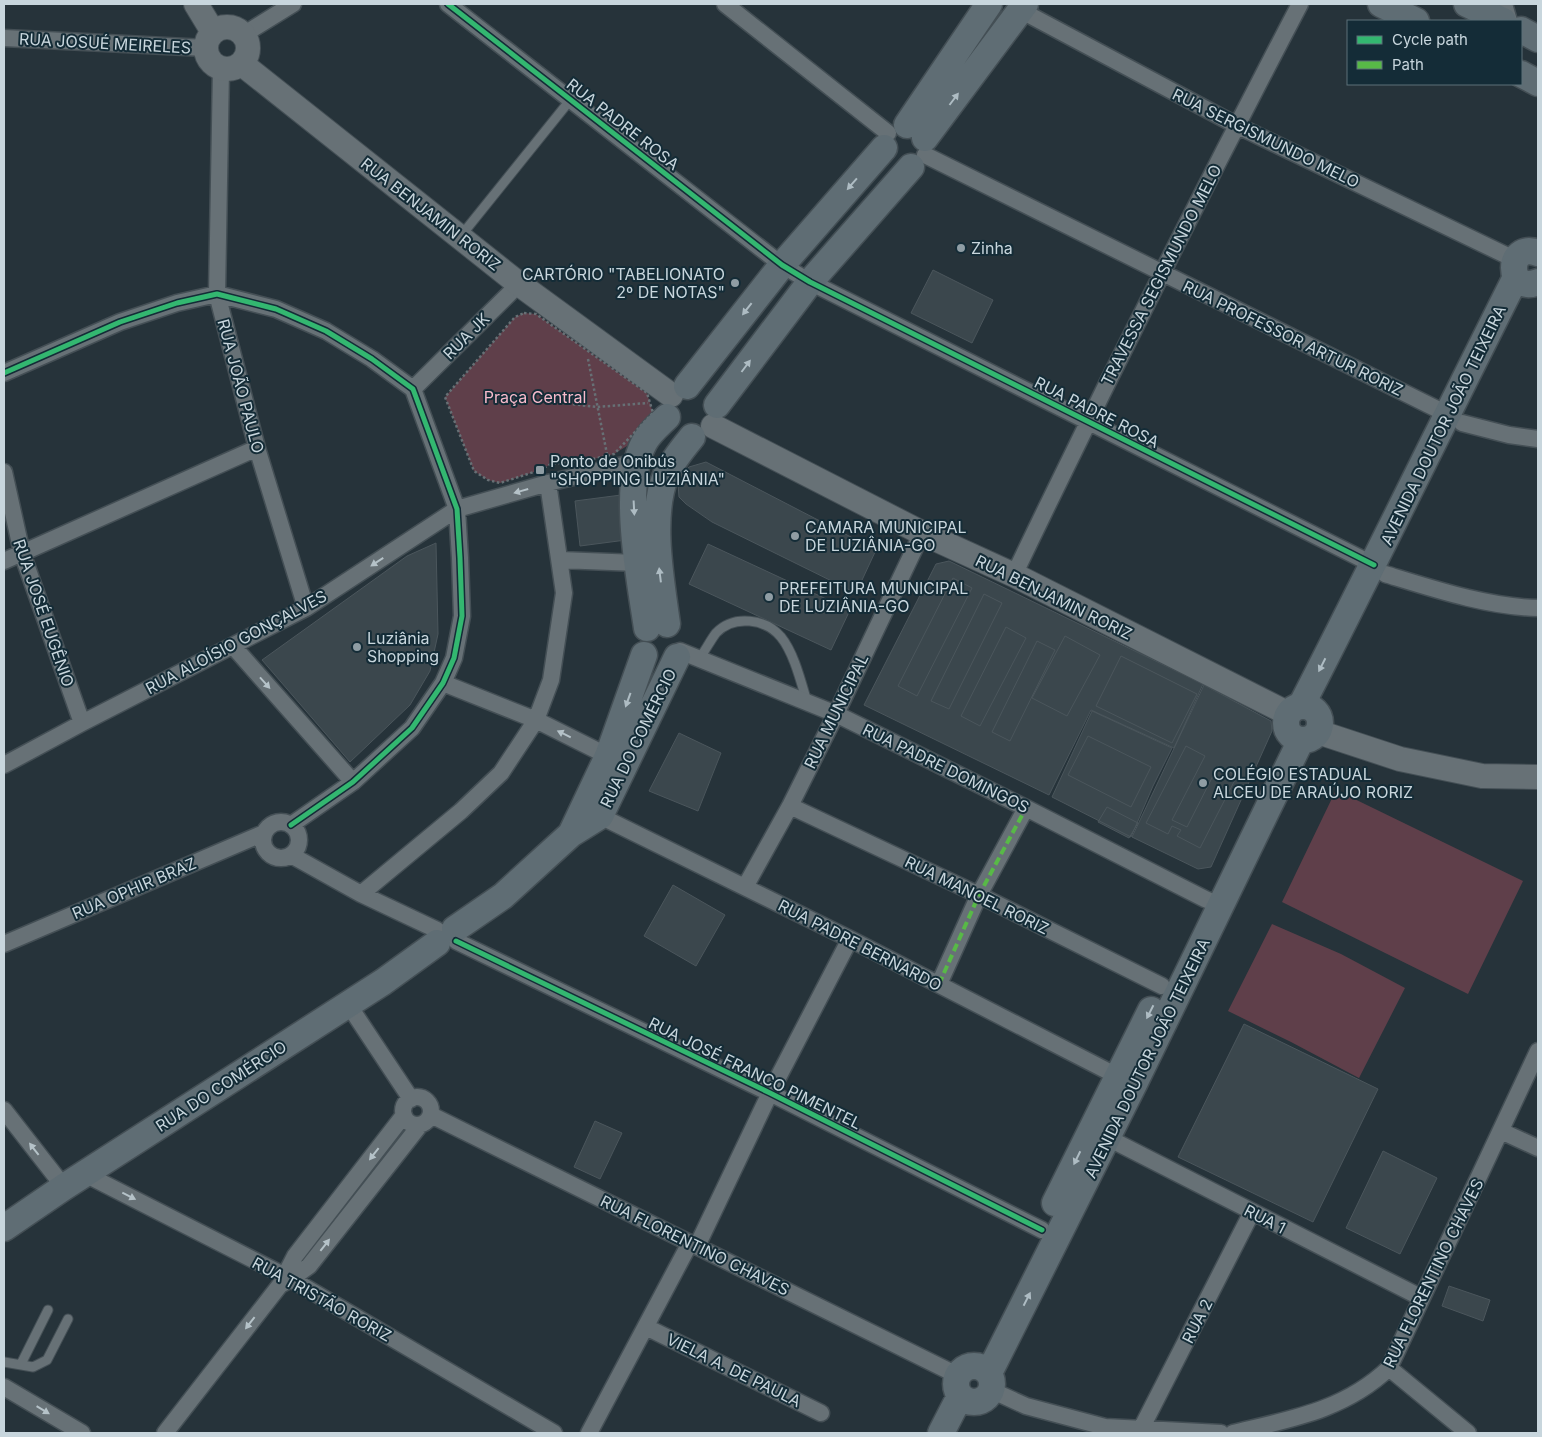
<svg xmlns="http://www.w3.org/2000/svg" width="1542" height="1437" viewBox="0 0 1542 1437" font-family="Inter,sans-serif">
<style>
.green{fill:#5f3f4a}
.building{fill:#3b474d;stroke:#4b565c}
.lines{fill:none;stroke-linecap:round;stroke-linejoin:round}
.lane-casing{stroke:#444f55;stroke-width:11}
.street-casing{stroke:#444f55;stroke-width:19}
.secondary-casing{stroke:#444f55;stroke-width:26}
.primary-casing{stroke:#444f55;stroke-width:29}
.path{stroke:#677075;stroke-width:2.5;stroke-dasharray:2.5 2.5;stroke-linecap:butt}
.lane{stroke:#677176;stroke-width:9}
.street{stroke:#677176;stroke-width:16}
.secondary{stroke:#677176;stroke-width:24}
.primary{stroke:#5f6d74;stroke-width:26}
.quiet{stroke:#58b947;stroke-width:4;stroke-dasharray:8 4;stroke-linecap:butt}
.cycleway-casing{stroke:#142c37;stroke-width:8}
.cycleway{stroke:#33b770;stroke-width:5}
.oneway{fill:#aebcc3}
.oneway2{fill:#b5c2c8}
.poi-dot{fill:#8f9da4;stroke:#142c37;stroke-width:2}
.labels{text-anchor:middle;stroke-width:4;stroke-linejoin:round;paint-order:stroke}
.street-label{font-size:16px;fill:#c8d6dd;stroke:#142c37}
.poi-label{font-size:16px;fill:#c8d6dd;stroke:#142c37;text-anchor:start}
.park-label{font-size:16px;fill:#f7bacb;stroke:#142c37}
</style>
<rect width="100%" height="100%" fill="#26333a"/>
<path class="green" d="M524,313L536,314L647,393L653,413L627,446L614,454L589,460L551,464L540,470L500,483L488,480L474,471L445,397L515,317Z
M1336,790L1523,881L1468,994L1282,902Z
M1272,924L1341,954L1405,988L1359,1078L1291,1042L1228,1011Z"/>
<path class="building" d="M933,270L993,300L972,343L911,313Z
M706,462L876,550L856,593L712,522L686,504L679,497L678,484L681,474L689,467Z
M621,495L626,540L580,546L575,501Z
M436,543L438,634L430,671L410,705L350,762L262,660L407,556Z
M708,544L850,610L831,650L689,584Z
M949,561L1203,684L1174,748L1091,710L1049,795L864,705L936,564Z
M953,578L972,588L917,696L898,686Z
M984,594L1002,603L949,709L931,701Z
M1006,627L1026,638L980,726L961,716Z
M1065,636L1100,655L1067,716L1032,698Z
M1037,641L1055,650L1010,741L992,732Z
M1121,656L1197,694L1172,743L1096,706Z
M1204,685L1271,721L1272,731L1211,867L1198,869L1132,837Z
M1092,711L1172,748L1153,786L1131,837L1052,797Z
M679,733L721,753L698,811L649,791Z
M1088,736L1151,767L1131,807L1068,775Z
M1186,746L1205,756L1172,820L1187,827L1218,766L1237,776L1200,848L1177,836L1181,830L1172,826L1168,834L1146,823Z
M1107,807L1138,823L1129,838L1098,822Z
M673,885L725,915L696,966L644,936Z
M1244,1024L1378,1089L1313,1222L1178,1157Z
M595,1121L622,1133L600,1179L574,1167Z
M1383,1151L1437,1178L1400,1254L1346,1228Z
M1449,1286L1490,1300L1483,1321L1442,1306Z"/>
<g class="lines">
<defs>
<path id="lane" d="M460,237L571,99
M699,659C705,651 710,641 716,633C734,614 766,619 781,637C794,653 801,682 807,702
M4,1362L33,1367L47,1360L68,1319
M21,1364L48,1310"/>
<path id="street" d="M448,4L782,265L810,282L1374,565
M725,4L888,133
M1504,4L1509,21
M1020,10L1236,125L1516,260
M243,35L293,4
M4,38L206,48
M221,69L217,294L257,448L306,608
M925,155L1447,414
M4,373L120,322L177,303L217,294L276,309L326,331L372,359L413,389L457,509L460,558L462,616L454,658L443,683L412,728L353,782L291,825
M413,389L519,284
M1462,423L1509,435L1538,439
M4,472L22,553L82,723
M560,560L637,563
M4,561L257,448
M1385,574C1434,589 1488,607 1538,608
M1014,575C1106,383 1201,193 1300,4
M233,646L353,782
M680,651L836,714L1026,808L1205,899L1222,906
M443,683L536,720L608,756
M4,765L82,723L306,608L457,509L548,483L636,462
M790,806L979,895L1162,986
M600,816L850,939L1125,1080
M263 840a18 18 0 1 1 36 0a18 18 0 1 1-36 0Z
M291,855L361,894L437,930
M745,887L790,806L836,714L922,533
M361,894L461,811L501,773L536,720L551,680L564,593L548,483
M456,941L770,1093L1042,1230
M4,944L264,833
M939,984L979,895L1026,808
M348,1004L411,1099
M403 1111a14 14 0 1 1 28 0a14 14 0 1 1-28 0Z
M4,1110L64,1187
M431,1115L959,1376
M1501,1131L1538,1148
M1108,1138L1422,1298
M85,1174L291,1279L554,1433
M697,1246L770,1093L850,939
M282,1284L291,1279L309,1266L420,1125
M646,1327L821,1413
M1389,1368L1468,1433
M4,1387L82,1433
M991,1390L1026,1406L1105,1427L1221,1433
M1141,1429L1252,1212
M165,1433L280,1285L295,1256L404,1115
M589,1433L690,1243
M1233,1433C1291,1419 1345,1410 1389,1368L1538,1051"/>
<path id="secondary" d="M196,4L213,32
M206 48a21 21 0 1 1 42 0a21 21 0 1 1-42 0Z
M242,64L519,284L671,395
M713,426L922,533L1014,575L1289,714
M1318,732L1400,759L1482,776L1538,777"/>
<path id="primary" d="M1381,4L1416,21
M1467,4L1503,21
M1521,30L1538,39
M1521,74L1538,83
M907,125L989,4
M925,138L1025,4
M1538,253C1506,241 1506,295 1538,282
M687,386L782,265L884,148
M717,405L810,282L911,167
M667,624C661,580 649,516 666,475C672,461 683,448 692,437
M647,628C640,581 621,485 644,443C649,433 659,425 667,417
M1286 723a17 17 0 1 1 34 0a17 17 0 1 1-34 0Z
M1301,706C1374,564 1444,420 1516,277
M571,834L608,756L644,655
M455,929L503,896L571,834L600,816L677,657
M1055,1203L1151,1010
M4,1228L64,1187L383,982L437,943
M956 1384a18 18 0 1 1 36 0a18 18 0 1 1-36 0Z
M989,1373L1134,1084L1301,740
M941,1433L960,1396"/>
</defs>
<use href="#lane" class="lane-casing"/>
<use href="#street" class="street-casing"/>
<use href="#secondary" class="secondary-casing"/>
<use href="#primary" class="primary-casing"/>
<path class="path" d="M524,313L536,314L647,393L653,413L614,454L589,460L551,464L540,470L500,483L488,480L474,471L445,397L515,317Z
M588,359L607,454
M553,402L597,407L648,403"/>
<use href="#lane" class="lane"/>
<use href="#street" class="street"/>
<use href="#secondary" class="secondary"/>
<use href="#primary" class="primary"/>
<path class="quiet" d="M939,984L979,895L1026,808"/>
<defs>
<path id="cycleway" d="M448,4L782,265L810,282L1374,565
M4,373L120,322L177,303L217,294L276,309L326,331L372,359L413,389L457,509L460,558L462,616L454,658L443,683L412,728L353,782L291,825
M456,941L770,1093L1042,1230"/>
</defs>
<use href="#cycleway" class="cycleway-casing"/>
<use href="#cycleway" class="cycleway"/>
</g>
<defs><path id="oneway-solid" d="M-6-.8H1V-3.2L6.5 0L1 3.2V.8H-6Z" transform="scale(1.25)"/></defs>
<g class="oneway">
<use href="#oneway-solid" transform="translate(954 99) rotate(-53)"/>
<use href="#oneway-solid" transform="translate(852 184) rotate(131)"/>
<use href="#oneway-solid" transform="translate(747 309) rotate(128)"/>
<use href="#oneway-solid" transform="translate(746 366) rotate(-53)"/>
<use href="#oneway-solid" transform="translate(634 508) rotate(87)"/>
<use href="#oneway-solid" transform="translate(660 575) rotate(-97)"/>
<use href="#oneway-solid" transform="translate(1322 665) rotate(117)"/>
<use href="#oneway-solid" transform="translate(628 700) rotate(110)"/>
<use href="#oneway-solid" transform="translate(1150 1012) rotate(117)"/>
<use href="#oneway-solid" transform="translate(1077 1158) rotate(116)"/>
<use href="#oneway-solid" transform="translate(1027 1299) rotate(-63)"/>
</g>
<g class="oneway2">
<use href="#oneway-solid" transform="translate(521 491) rotate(164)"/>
<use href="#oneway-solid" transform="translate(377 562) rotate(147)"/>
<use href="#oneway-solid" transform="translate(265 683) rotate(48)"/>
<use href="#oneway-solid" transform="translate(564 734) rotate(-154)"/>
<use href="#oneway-solid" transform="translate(34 1149) rotate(-128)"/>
<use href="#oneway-solid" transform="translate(374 1154) rotate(128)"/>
<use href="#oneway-solid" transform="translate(129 1196) rotate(27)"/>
<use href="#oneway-solid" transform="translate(325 1245) rotate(-52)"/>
<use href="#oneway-solid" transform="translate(250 1323) rotate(128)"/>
<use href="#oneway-solid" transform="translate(43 1410) rotate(31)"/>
</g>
<g class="poi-dot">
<circle cx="961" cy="248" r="5"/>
<circle cx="735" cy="283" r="5"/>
<rect x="535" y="465" width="10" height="10" rx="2.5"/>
<circle cx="795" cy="536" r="5"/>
<circle cx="769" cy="597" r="5"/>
<circle cx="357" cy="647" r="5"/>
<circle cx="1203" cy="783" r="5"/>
</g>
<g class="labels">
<g class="street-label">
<text transform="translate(105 43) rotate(3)" y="6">RUA JOSUÉ MEIRELES</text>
<text transform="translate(623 124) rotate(38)" y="6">RUA PADRE ROSA</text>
<text transform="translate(1266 138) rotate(26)" y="6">RUA SERGISMUNDO MELO</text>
<text transform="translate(431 214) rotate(38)" y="6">RUA BENJAMIN RORIZ</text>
<text transform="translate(1161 275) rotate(-63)" y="6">TRAVESSA SEGISMUNDO MELO</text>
<text transform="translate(466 336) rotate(-45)" y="6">RUA JK</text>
<text transform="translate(1293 338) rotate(26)" y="6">RUA PROFESSOR ARTUR RORIZ</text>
<text transform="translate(241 386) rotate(75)" y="6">RUA JOÃO PAULO</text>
<text transform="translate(1097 412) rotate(27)" y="6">RUA PADRE ROSA</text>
<text transform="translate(1443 425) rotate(-64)" y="6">AVENIDA DOUTOR JOÃO TEIXEIRA</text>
<text transform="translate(1054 597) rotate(26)" y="6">RUA BENJAMIN RORIZ</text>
<text transform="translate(44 613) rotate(71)" y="6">RUA JOSÉ EUGÊNIO</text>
<text transform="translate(236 642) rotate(-28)" y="6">RUA ALOÍSIO GONÇALVES</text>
<text transform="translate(836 711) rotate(-64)" y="6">RUA MUNICIPAL</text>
<text transform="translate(638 738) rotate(-64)" y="6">RUA DO COMÉRCIO</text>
<text transform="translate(946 768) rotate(26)" y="6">RUA PADRE DOMINGOS</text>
<text transform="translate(134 888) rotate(-23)" y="6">RUA OPHIR BRAZ</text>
<text transform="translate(977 895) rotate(26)" y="6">RUA MANOEL RORIZ</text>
<text transform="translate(860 945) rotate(27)" y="6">RUA PADRE BERNARDO</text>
<text transform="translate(1147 1058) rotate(-64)" y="6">AVENIDA DOUTOR JOÃO TEIXEIRA</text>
<text transform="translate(755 1073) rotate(26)" y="6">RUA JOSÉ FRANCO PIMENTEL</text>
<text transform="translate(221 1086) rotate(-33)" y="6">RUA DO COMÉRCIO</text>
<text transform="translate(1265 1219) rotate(27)" y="6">RUA 1</text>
<text transform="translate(695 1245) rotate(26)" y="6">RUA FLORENTINO CHAVES</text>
<text transform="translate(1433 1273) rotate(-64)" y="6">RUA FLORENTINO CHAVES</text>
<text transform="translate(322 1299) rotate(29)" y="6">RUA TRISTÃO RORIZ</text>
<text transform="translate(1197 1321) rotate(-63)" y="6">RUA 2</text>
<text transform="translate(734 1370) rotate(26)" y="6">VIELA A. DE PAULA</text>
</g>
<g class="poi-label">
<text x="971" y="254">Zinha</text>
<text x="725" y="280" text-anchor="end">CARTÓRIO "TABELIONATO<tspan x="725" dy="18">2º DE NOTAS"</tspan></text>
<text x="550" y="467">Ponto de Onibús<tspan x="550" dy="18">"SHOPPING LUZIÂNIA"</tspan></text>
<text x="805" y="533">CAMARA MUNICIPAL<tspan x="805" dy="18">DE LUZIÂNIA-GO</tspan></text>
<text x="779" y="594">PREFEITURA MUNICIPAL<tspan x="779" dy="18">DE LUZIÂNIA-GO</tspan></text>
<text x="367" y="644">Luziânia<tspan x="367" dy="18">Shopping</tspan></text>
<text x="1213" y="780">COLÉGIO ESTADUAL<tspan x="1213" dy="18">ALCEU DE ARAÚJO RORIZ</tspan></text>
</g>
<g class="park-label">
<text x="535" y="403">Praça Central</text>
</g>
</g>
<rect width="1542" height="1437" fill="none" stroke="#c8d6dd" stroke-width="10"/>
<rect x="1347" y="20" width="175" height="65" fill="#142c37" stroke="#5c7079"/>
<rect x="1357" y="36" width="25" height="8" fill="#33b770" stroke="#5c7079"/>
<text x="1392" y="45" font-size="15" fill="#c8d6dd">Cycle path</text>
<rect x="1357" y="61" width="25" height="8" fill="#58b947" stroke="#5c7079"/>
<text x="1392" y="70" font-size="15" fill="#c8d6dd">Path</text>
</svg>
